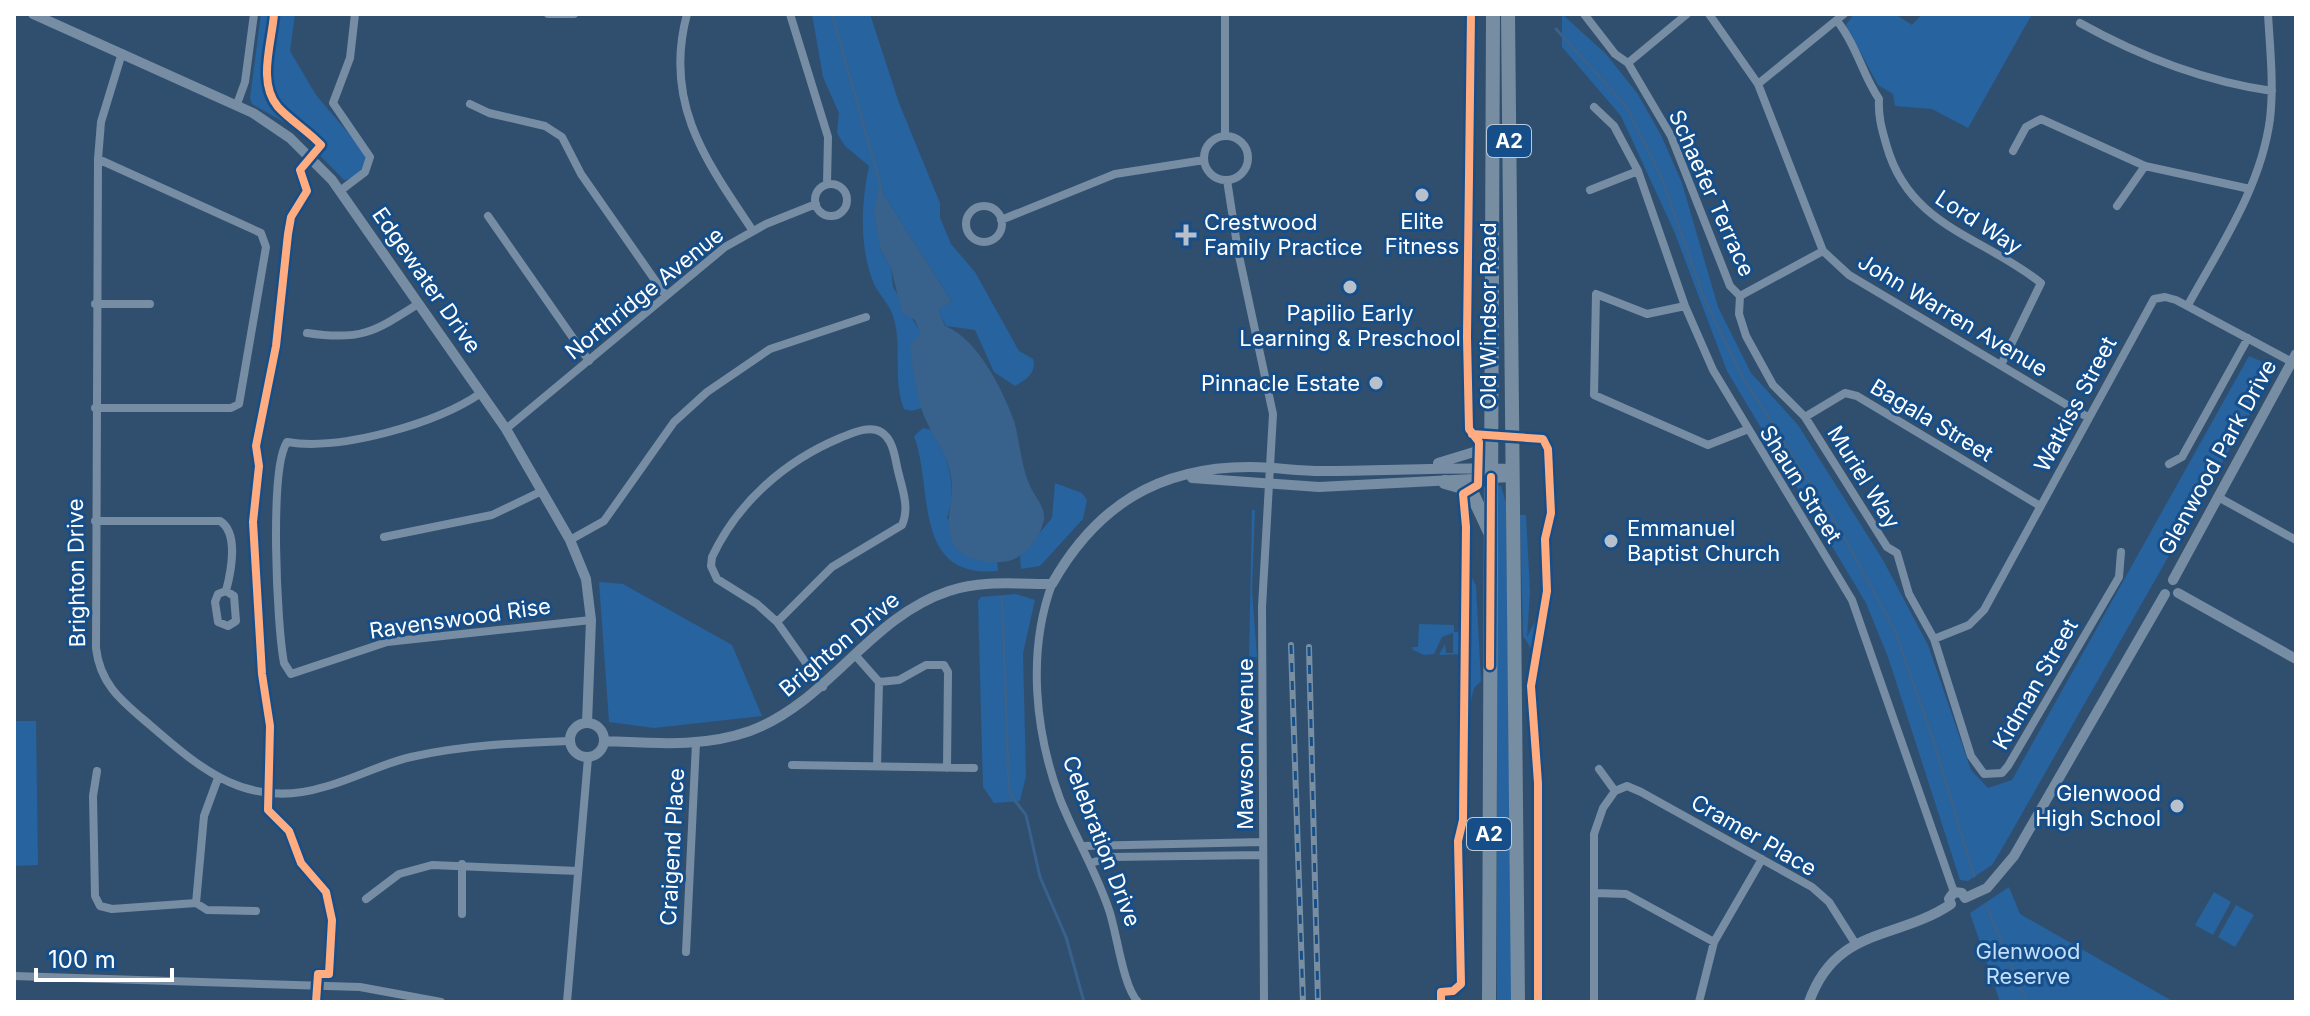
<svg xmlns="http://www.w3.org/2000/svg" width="2310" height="1016" viewBox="0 0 2310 1016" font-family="Inter,sans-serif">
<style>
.green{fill:#26639f}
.water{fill:#38618b}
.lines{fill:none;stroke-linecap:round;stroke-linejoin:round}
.stream{stroke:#38618b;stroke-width:3}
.minor{stroke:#778da4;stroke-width:8}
.tertiary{stroke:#778da4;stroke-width:10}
.trunk{stroke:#778da2;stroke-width:14}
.rail-casing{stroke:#788fa3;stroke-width:6}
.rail{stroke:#164e89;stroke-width:3;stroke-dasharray:9;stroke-linecap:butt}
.cycleway-casing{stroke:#164e89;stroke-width:13}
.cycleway{stroke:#ffac80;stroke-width:8}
.poi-dot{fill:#b7c1cd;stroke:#164e89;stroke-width:3}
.labels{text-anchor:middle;stroke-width:6;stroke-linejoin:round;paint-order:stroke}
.shield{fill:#164e89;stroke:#b9cadc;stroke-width:2}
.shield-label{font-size:20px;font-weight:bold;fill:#fff}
.street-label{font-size:22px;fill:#fff;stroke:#164e89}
.poi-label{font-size:22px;fill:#fff;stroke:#164e89}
.park-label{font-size:22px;fill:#c3dffb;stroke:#164e89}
</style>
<rect width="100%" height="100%" fill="#304f6f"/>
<path class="green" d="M261,14H295L290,51L316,95L367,155C364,168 358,178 344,180L314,149L316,146L298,130L252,104L250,98Z
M812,14H870L899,103L940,203V218L951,244L975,272L1019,351L1033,359C1037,373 1026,380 1015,386L994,372L975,330L946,326L937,309L952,302L885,197L880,182V248L891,268L893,287L921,333L916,385L922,408L911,411L904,409C892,378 903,347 893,316C890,305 879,295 874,284C859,248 861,204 869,166L845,146L837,133L839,113L823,77Z
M1562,14L1606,54L1637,93L1661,135L1682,183L1718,307L1751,373L1798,425L1883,560L1928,645L1971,770L1988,788L2012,780L2249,356L2276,368L2000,852L1992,865L1968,881L1960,880L1888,657L1866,603L1727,371L1674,231L1621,116L1562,47Z
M1854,14H1895L1912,25L1922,14H2032L1968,128L1932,109L1895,106L1893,94L1878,85L1846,25Z
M923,428L932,430C949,457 957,487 947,518L987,561H997L998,571C911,579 934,488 914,436Z
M1055,483L1082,493L1087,500L1083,519L1040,566L1021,569L1020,556L1052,518Z
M1497,486H1501L1506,503L1512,1002H1497Z
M1252,510H1255L1252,591L1257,657H1249Z
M1520,515H1526L1530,592L1527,637L1542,608L1532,650L1523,636Z
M1468,570L1476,586L1481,681L1474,688L1466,720Z
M599,582L623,584L732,645L762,716L654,728L609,722Z
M1016,594L1035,600L1023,653L1026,776L1020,801L994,803L983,787L978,601L981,597Z
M1419,624L1454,625V632H1463L1462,654L1439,655L1445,644L1446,653H1453V633L1442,637L1434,654L1424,655L1413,650L1412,647H1418Z
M14,721H36L38,865L14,866Z
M2009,887L2020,914L2174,1002H2000L1970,913Z
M2214,892L2231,902L2213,935L2195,925Z
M2236,905L2254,915L2235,947L2218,937Z"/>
<path class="water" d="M880,180L884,195L952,302L938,309L945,326C977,338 1003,390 1014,421C1020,442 1021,466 1030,486C1035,497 1045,506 1044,519C1041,536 1028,554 1012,560C996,565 966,562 955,547C941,525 955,501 951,477C948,454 933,437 924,416C915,394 913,368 910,345L920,333L915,320L902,313L891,268L880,248L874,211Z"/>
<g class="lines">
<path class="stream" d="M832,14L880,183
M1556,29L1626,106L1661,176L1704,298L1742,376L1842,533L1895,631L1933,739L1974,876
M1002,597L1009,793L1026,815L1040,877L1066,937L1084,1002
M1986,905L2027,1002"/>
<path class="minor" d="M548,14H574
M687,14C663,103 706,161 753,231
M790,14L828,137L827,184
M1584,14L1615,54L1628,63
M1709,14L1758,84L1823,251L1849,275L2089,418
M1838,22C1857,46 1862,74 1879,99C1878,117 1882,130 1887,147C1910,227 1984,237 2041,283L2001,365
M2080,23C2141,57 2203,81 2272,91
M122,53L101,122L98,159L96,648C100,685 123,702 150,725C203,771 249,810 324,787C354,779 381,764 411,757C463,745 516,743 569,741
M1628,63L1671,136L1730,286L1740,296
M1628,63L1687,14
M1758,84L1844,14
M237,104L245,82L254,14
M470,104L489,113L545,126L562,137L581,174L666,296
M1594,107L1614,126L1638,171L1685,306L1713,370L1852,600L1954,892
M1225,135V14
M1204 158a22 22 0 1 1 44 0a22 22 0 1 1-44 0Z
M2013,151L2026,127L2041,119L2145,166L2250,189
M1227,180L1238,251L1273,414L1262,607L1264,1002
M815 200a16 16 0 1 1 32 0a16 16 0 1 1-32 0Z
M1590,190L1638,171
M340,191L365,172L370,157L333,103L350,58L355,14
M2117,206L2145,166
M966 224a18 18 0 1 1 36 0a18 18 0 1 1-36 0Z
M488,216L589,361
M1001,220L1115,174L1204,160
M1740,296L1739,314L1746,336L1773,385L1805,417L1887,547L1897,553L1909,594L1934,639L1971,756L1984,774L2002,773L2008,766L2119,577L2121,552
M1740,296L1823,251
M95,304H150
M2188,305C2220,247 2261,187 2270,119C2274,84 2270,49 2268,14
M1685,306L1647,314L1596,294L1594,395L1708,445L1746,430
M307,333C361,341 374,332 418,304
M481,393C436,424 340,451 287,442C269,469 277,627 284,663L291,674L387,642L591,620
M95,408H231L239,404L266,247L261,233L98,159
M1805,417L1845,393L1857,396L2040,506
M506,429L725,247L766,224L816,204
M2169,464L2182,457L2248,338
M2218,497L2296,540
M95,521H220C239,533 231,572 226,591
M384,537L492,515L542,491
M570,540L604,521L674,422L707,392L770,349L866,317
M1052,584C1027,652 1035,732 1060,799C1075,837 1096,871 1109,910C1117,933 1123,987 1138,1002
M226,591L234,596L236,621L228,626L218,622L215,602L218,594Z
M777,622L832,567L902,525C910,508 902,488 898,471C895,459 894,440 881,432C869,425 853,433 840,438C785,461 738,502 712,557L711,566L717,579L757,604L777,622L823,687
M1934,639L1969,625L1984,610L2154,299L2165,297L2176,300L2292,362
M856,656L879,682L877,766
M879,682L899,680L926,665H944L948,672L947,768
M792,765L974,768
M1599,769L1615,791
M97,771L93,796L95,896L100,906L112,909L196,903L204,816L218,778
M1615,791L1627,786L1641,792L1812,887L1829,902L1855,943
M1083,846L1263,842
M1091,863L1110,857L1263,855
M1595,893L1626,894L1714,942
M366,899L399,874L432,865L578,871
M196,903L207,910L256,911
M462,914V864
M686,952L696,743
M14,976L360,987L441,1002
M567,1002L588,758
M1594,1002V834L1603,808L1615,791
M1699,1002L1714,942L1762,859"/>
<path class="tertiary" d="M33,14L253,113L290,138L332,180L506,429L570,540L586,579L591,620L587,723
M1438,463L1474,452L1490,438
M1192,478L1319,487L1511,477
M2173,580L2296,354
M2178,593L2296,659
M570 740a17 17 0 1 1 34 0a17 17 0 1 1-34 0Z
M604,741C654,743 702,748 750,731C829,702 869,617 949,591C982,580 1018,584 1052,584C1096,506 1158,467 1249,467C1273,467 1297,471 1322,471C1385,471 1447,467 1510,469
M1965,898L1987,888L2014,856L2165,594
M1951,904L1949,899L1954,892L1962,893L1965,898
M1809,1002C1836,926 1896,941 1951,904"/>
<path class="trunk" d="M1508,14L1518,1002
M1445,482L1470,489L1490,532
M1489,1002L1493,14"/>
<defs>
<path id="rail" d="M1291,645L1303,1002
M1309,647L1318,1002"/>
</defs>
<use href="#rail" class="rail-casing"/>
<use href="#rail" class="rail"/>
<defs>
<path id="cycleway" d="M274,14C272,42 257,83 278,107C291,121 308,131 321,145L300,170L307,191L291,217L288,234L276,346L256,446L259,466L253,522L262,674L270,726L268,810L289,831L301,863L326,892L332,920L329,974H318L316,1002
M1472,434L1543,439L1548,449L1551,513L1545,539L1547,591L1531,686L1538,783V1002
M1490,666L1491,477
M1441,1002V992L1453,991L1461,984L1458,841L1463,820L1466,527L1463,494L1478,485L1479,442L1469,429L1467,337L1471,14"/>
</defs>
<use href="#cycleway" class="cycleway-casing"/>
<use href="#cycleway" class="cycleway"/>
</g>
<g class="poi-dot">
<circle cx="1422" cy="195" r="8"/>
<path d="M1182 223h8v8h8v8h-8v8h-8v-8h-8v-8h8z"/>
<circle cx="1350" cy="287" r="8"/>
<circle cx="1376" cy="383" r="8"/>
<circle cx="1611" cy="541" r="8"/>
<circle cx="2177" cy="806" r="8"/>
</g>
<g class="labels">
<g class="shield">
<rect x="1487" y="125" width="44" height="32" rx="6"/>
<rect x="1467" y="818" width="44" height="32" rx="6"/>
</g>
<g class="shield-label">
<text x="1509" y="148">A2</text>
<text x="1489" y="841">A2</text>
</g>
<g class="street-label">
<text transform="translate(1712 193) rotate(66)" y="8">Schaefer Terrace</text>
<text transform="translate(1979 222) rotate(33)" y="8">Lord Way</text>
<text transform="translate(427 280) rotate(55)" y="8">Edgewater Drive</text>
<text transform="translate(644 293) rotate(-39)" y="8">Northridge Avenue</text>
<text transform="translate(1953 315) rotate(31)" y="8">John Warren Avenue</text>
<text transform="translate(1488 316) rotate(-90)" y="8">Old Windsor Road</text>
<text transform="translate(2075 404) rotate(-62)" y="8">Watkiss Street</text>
<text transform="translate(1932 420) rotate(31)" y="8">Bagala Street</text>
<text transform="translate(2217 457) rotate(-61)" y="8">Glenwood Park Drive</text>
<text transform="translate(1864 477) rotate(58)" y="8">Muriel Way</text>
<text transform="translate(1801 484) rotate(58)" y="8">Shaun Street</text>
<text transform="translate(76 573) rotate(-91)" y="8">Brighton Drive</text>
<text transform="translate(460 618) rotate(-8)" y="8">Ravenswood Rise</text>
<text transform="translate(839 644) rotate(-40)" y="8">Brighton Drive</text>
<text transform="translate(2035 684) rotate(-60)" y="8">Kidman Street</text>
<text transform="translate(1245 744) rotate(-90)" y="8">Mawson Avenue</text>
<text transform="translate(1754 835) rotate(30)" y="8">Cramer Place</text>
<text transform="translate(1102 841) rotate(69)" y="8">Celebration Drive</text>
<text transform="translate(672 847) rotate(-87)" y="8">Craigend Place</text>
</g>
<g class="poi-label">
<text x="1422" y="229">Elite<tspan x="1422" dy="25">Fitness</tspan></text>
<text x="1204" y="230" text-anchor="start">Crestwood<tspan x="1204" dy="25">Family Practice</tspan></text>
<text x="1350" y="321">Papilio Early<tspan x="1350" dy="25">Learning &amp; Preschool</tspan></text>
<text x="1360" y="391" text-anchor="end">Pinnacle Estate</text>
<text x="1627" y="536" text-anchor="start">Emmanuel<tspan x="1627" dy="25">Baptist Church</tspan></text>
<text x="2161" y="801" text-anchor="end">Glenwood<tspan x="2161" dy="25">High School</tspan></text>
</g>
<g class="park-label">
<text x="2028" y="959">Glenwood<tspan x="2028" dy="25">Reserve</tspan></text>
</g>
</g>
<rect width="2310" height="1016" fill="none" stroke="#ffffff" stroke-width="32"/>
<path d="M36 968v12h136v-12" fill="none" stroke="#ffffff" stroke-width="4"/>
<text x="48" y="968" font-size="24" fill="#ffffff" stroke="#164e89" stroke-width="6" paint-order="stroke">100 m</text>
</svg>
